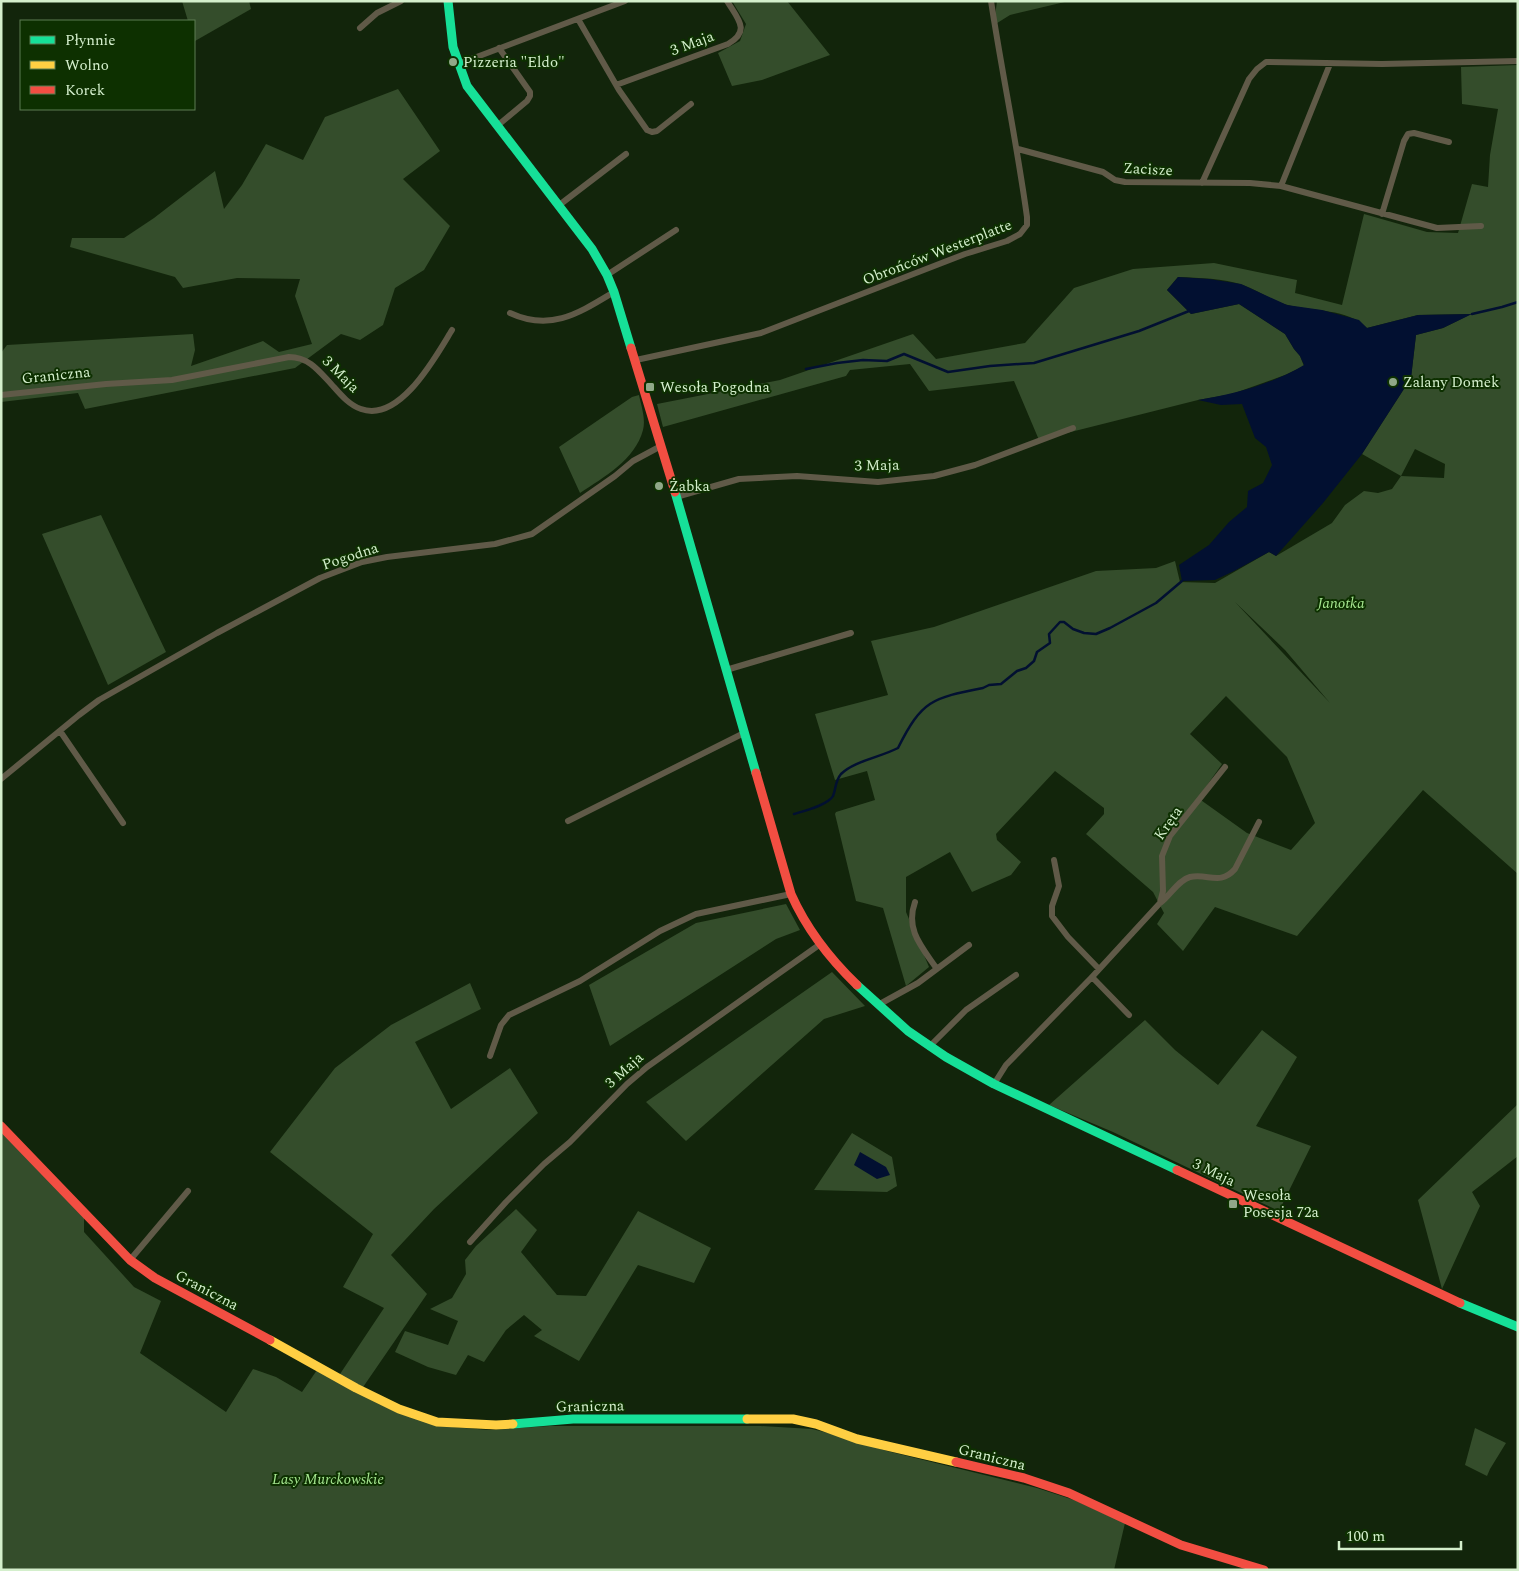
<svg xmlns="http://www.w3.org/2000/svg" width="1519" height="1571" viewBox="0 0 1519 1571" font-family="Spectral,serif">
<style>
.green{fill:#344d2b;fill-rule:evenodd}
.water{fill:#021031}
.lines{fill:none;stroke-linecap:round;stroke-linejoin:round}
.stream{stroke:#021031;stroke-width:2.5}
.street{stroke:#605a48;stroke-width:6}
.fast{stroke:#16e098;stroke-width:9}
.slow{stroke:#ffcf43;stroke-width:9}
.jam{stroke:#f24e42;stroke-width:9}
.poi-dot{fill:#90a888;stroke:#0d3000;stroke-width:2}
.labels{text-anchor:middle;stroke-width:4;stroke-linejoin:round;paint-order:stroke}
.street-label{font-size:15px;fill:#d4efcc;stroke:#0d3000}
.poi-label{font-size:15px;fill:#d4efcc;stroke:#0d3000;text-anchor:start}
.park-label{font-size:15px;font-style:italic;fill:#a5e68f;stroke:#0d3000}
</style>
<rect width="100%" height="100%" fill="#12250b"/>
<path class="green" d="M182,1H249L251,9L195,41L194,21H188Z
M732,1H787L830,55L762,80L732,86L718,53L740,41L746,24Z
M997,1H1069L1010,15L994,25Z
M1518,65V874L1423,790L1297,936L1215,907L1183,951L1157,924L1164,913L1153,892L1086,834L1104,814V808L1055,771L996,834L997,840L1021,862L1011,875L972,892L950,852L906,877V912L929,967L906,986L883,908L856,901L835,814L836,812L875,800L867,771L835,780L815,714L888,695L871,641L934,627L1096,571L1156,568L1175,561L1180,582L1215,583L1269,552L1276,556L1332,523L1345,505L1364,491L1378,493L1392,489L1401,476L1362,454L1411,378L1416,335L1443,328L1471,314L1418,315L1367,328C1347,308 1314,312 1288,305C1272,301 1258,290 1243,285C1223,278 1199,278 1178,277L1167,290L1191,314L1239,304L1285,334L1294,349L1300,356L1304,366L1285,375L1232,394L1198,400L1039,440L1014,381L929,391L910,364L850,370L846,376L663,427L657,404L780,380L913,334L936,359L1025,343L1074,288L1133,269L1214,263L1297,280L1295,293L1342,305L1364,214L1427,232L1458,233L1472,184L1488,187L1490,155L1498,109L1462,104L1461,67ZM1415,449L1445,464L1444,478L1401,476ZM1235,602L1285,650L1330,703ZM1226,696L1287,757L1315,823L1291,850L1247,833L1198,798L1222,764L1190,734Z
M398,89L440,151L403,179L450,226L424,270L395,288L383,325L360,340L341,334L295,368L85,409L78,393L1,402V353L7,345L193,334L195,350L191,366L263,341L279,352L312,344L295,296L300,279L237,278L183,288L175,277L70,247L72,238H124L154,218L215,171L224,209L242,185L266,144L303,160L325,117Z
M639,395C641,405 646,419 643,430C635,460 604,477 580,493L559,447L632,397Z
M101,515L166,652L108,685L42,534Z
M786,904L800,930L776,939L610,1046L589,985L696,923Z
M832,972L865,1006L824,1019L686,1141L646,1102Z
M470,983L481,1009L415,1042L451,1109L510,1068L538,1113L434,1209L391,1255L427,1294L359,1393L379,1404L439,1426L490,1430L550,1426H760L812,1429L836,1435L887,1451L1037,1488L1074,1500L1125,1523L1114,1570H1V1130L84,1216V1232L134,1287L161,1301L140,1353L226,1412L253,1369L276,1377L302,1392L317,1370L336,1380L384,1308L343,1287L373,1234L270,1152L335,1068L391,1025Z
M1145,1020L1175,1050L1218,1085L1262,1030L1297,1057L1256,1126L1311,1146L1279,1211L1113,1132L1049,1105Z
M1518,1104V1156L1472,1192L1480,1206L1442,1289L1418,1200Z
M852,1133L892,1157L897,1186L887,1192L814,1190Z
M516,1209L537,1230L521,1252L557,1295L586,1296L638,1211L711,1248L694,1283L638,1265L579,1361L534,1336L542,1330L524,1315L506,1330L484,1362L468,1355L456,1375L428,1367L395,1352L405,1331L448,1345L458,1321L430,1309L452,1298L466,1274L465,1260L476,1246Z
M1475,1428L1506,1443L1490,1469L1487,1476L1465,1465Z"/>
<path class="water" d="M1178,277L1209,279L1241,284L1287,305L1322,310L1359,320L1367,328L1418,315L1472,314L1443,328L1416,335L1411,378L1362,454L1323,503L1276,556L1269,552L1234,571L1215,580L1182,581L1179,565L1209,545L1229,522L1247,507L1248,491L1263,483L1272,465L1266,447L1255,438L1242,404L1221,405L1198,400C1235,394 1272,384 1304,365L1300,356L1294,349L1285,334L1239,304L1191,314L1167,290Z
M860,1152L886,1167L890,1175L877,1179L854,1165Z"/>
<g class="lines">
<path class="stream" d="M1472,314L1502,307L1518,302
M806,369L837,363L863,360L887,361L904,354L948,372L990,366L1034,363L1139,331L1189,311
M794,814C804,811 828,805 833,796C836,789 835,781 841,774C854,761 881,757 898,748C922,700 932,698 983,688L989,685L1001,684L1017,671L1026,668L1034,661L1037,652L1050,643L1049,634L1060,622H1064L1073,629L1084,633L1096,634L1110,628L1156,603L1182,581"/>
<path class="street" d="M578,19L619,90L647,130L652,132L657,131L691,104
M360,28L377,13L401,1
M458,64L625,1
M616,85L728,44C751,31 738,19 727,1
M497,126L527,101L530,96V92L499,48
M1018,149L1103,172L1115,180L1125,182L1250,183L1281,186L1437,228L1481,226
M1202,183L1249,79L1257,69L1266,62L1382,64L1518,61
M1281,186L1330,64
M558,206L626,154
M1382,214L1404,141L1408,134L1414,133L1449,142
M607,275L676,230
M510,313C551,332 579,313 614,292
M636,360L761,333L965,254L1007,241L1020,234L1027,225V217C1017,144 1002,73 991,1
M1,395L106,384L172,380L289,357C309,357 319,371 332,385C340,394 349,405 361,409C400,423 436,356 452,330
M676,497L739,479L797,476L878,482L934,476L975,465L1073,428
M726,670L851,633
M60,731L123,823
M1,779L79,715L99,700L217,633L320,578L362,562L387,557L495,544L532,534L615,476L633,461L661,446
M568,821L744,733
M1054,860L1059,886L1052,906V916L1068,937L1099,969
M915,902C905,930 922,947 937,969
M1160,903L1163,891L1162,856L1170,836L1225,767
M1092,977L1129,1015
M878,1005L918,983L969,945
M929,1047L966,1010L1016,975
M490,1056L501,1025L509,1015L580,981L660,931L696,914L791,894
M994,1084L1006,1065L1092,977L1160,903C1170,896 1178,880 1190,877C1208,873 1220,886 1235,869L1259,822
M470,1242L506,1202L544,1164L570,1142L627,1084L647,1067L819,945
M130,1260L188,1191"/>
<path class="fast" d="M448,1L453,47L467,86L592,249L607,275L614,292L631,348
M675,492L756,773
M857,985L908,1031L946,1057L994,1084L1177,1170
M1460,1303L1518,1327
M513,1424L573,1419H747"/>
<path class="slow" d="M270,1340L356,1388L399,1409L437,1422L496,1425L513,1424
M747,1419H793L816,1424L857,1439L956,1462"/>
<path class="jam" d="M631,348L675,492
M756,773L791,894C807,930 829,958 857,985
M1,1126L130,1260L155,1278L270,1340
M1177,1170L1460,1303
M956,1462L1024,1478L1069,1493L1181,1545L1264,1570"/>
</g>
<g class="poi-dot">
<circle cx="453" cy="62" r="5"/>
<circle cx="1393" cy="382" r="5"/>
<rect x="645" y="382" width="10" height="10" rx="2.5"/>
<circle cx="659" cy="486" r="5"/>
<rect x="1228" y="1199" width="10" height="10" rx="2.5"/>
</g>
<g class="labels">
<g class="street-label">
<text transform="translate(692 43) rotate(-20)" y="5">3 Maja</text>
<text transform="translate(1148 169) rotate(3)" y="5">Zacisze</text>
<text transform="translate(937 252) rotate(-21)" y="5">Obrońców Westerplatte</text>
<text transform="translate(341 374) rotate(45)" y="5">3 Maja</text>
<text transform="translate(56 375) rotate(-6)" y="5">Graniczna</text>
<text transform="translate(877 465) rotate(-1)" y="5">3 Maja</text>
<text transform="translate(350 556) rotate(-18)" y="5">Pogodna</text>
<text transform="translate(1168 823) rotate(-55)" y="5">Kręta</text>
<text transform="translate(624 1070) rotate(-42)" y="5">3 Maja</text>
<text transform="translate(1214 1172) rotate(26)" y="5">3 Maja</text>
<text transform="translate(207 1290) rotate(28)" y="5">Graniczna</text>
<text transform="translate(590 1406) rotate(-1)" y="5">Graniczna</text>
<text transform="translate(992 1457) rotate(14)" y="5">Graniczna</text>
</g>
<g class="poi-label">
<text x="463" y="67">Pizzeria "Eldo"</text>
<text x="1403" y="387">Zalany Domek</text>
<text x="660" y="392">Wesoła Pogodna</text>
<text x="669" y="491">Żabka</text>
<text x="1243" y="1200">Wesoła<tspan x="1243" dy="17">Posesja 72a</tspan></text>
</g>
<g class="park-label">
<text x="1341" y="608">Janotka</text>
<text x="328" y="1484">Lasy Murckowskie</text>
</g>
</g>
<rect width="1519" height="1571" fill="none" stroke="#d4efcc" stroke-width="5"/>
<rect x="20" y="20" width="175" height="90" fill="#0d3000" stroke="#5d7c52"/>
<rect x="30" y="36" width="25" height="8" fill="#16e098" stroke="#5d7c52"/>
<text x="65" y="45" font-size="15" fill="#d4efcc">Płynnie</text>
<rect x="30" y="61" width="25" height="8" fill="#ffcf43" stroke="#5d7c52"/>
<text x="65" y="70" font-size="15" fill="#d4efcc">Wolno</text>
<rect x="30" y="86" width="25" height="8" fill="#f24e42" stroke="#5d7c52"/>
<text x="65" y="95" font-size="15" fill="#d4efcc">Korek</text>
<path d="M1339 1541v8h122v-8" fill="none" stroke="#d4efcc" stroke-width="2.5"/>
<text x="1346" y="1541" font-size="15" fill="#d4efcc" stroke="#0d3000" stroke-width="4" paint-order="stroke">100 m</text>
</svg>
